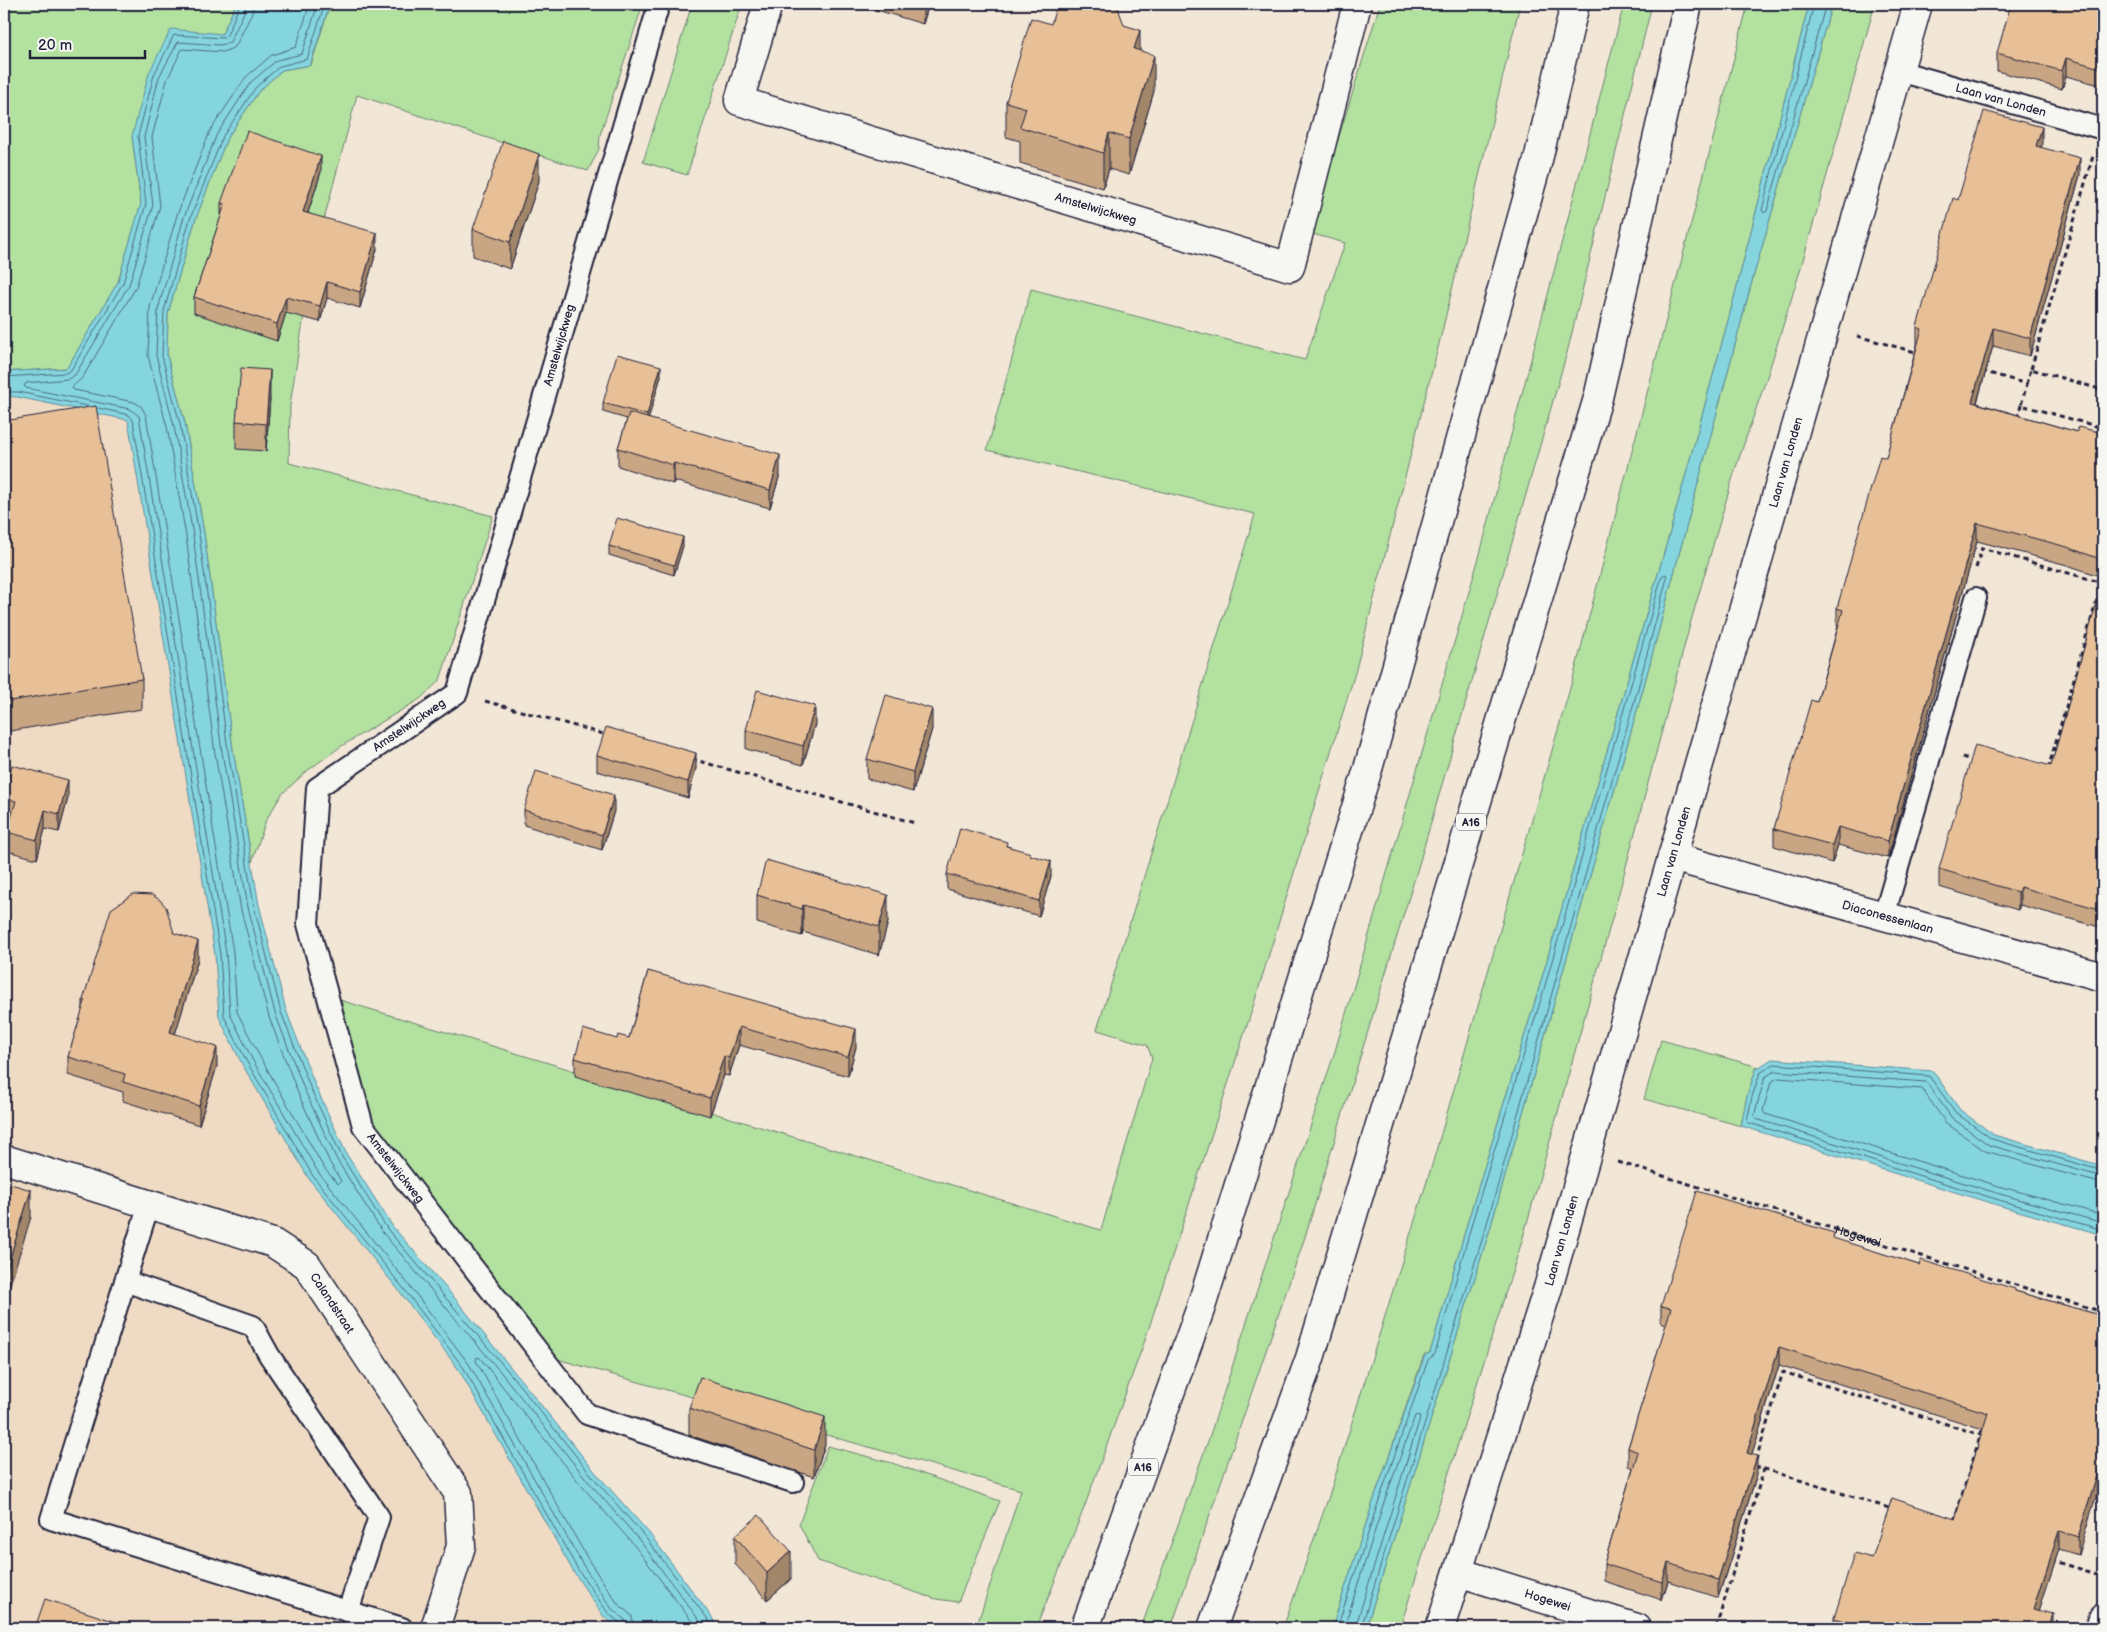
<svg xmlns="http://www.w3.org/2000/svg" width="2107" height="1632" viewBox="0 0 2107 1632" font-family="'Balsamiq Sans',sans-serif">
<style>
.built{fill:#efdbc4}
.green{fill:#b2e1a0;stroke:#6a826e}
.water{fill:#85d5df;stroke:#5d8d9d}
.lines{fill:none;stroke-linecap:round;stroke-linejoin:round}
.shore{stroke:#4a6a7d;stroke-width:1}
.service-casing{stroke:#22223b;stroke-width:24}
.minor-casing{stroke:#22223b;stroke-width:31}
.tertiary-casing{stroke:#22223b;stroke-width:31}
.motorway-casing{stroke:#22223b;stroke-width:31}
.path{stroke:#22223b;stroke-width:3;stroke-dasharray:5 4;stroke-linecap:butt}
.service{stroke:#f6f6f2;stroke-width:20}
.minor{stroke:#f6f6f2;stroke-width:28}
.tertiary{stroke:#f6f6f2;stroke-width:28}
.motorway{stroke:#f6f6f2;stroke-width:28}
.wall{fill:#c8a583;stroke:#22223b}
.shaded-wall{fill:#a2866a;stroke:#22223b}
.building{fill:#e8c098;stroke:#22223b}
.labels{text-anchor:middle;stroke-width:5;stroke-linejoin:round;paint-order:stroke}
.shield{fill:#f6f6f2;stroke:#626272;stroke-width:1}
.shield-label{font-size:11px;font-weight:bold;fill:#22223b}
.street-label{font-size:12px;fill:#22223b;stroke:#f6f6f2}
</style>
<rect width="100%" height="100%" fill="#f2e6d7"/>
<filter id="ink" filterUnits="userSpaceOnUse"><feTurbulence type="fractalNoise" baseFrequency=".02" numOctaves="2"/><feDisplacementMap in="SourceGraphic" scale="10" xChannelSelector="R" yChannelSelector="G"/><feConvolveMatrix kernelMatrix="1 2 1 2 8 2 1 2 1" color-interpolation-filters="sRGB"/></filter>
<g filter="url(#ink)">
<path class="built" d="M4,391L128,420L312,1148L668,1628H4Z"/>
<path class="green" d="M4,4H236L222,34L132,136L141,204L118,282L67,368L4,372Z
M330,4H643L600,135L599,149L588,171L357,95L326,212L306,303L290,405L289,463L493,516L440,680L420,699L340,747L307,771L282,794L266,820L252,862L233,750L204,533L185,423L167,356L168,313L195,221L227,138L259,91L282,70L311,65Z
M692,4H742L687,175L643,162Z
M1380,4H1520L1441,336L1355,673L1252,1010L1145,1340L1084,1508L1036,1628H976L1021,1490L557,1359L553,1362L388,1162L361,1100L330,997L1101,1230L1152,1058L1147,1045L1097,1030L1255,514L987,450L1031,289L1305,360L1345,243L1309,233Z
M1624,4H1652L1568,349L1417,871L1305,1237L1171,1628H1141L1208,1441L1335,1051L1480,554Z
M1748,4H1809L1732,306L1672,525L1537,995L1470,1214L1430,1353L1424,1355L1374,1499L1332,1628H1283L1329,1496L1432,1165L1575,671Z
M1832,4H1875L1800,271L1767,377L1735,470L1691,621L1615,908L1522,1241L1400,1628H1366L1490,1229L1643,689L1751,285Z
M1661,1040L1759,1067L1756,1069L1747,1096L1741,1126L1644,1099Z
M828,1446L892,1463L1000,1501L958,1602L936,1599L818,1561L799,1524Z"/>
<path class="water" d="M236,4H330L310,65L282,70L259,91L227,138L195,221L168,313L167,356L185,423L204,533L233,750L259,905L286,1010L315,1085L347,1155L393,1227L453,1296L596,1473L649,1533L711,1616L718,1628H618L604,1617L573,1571L459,1370L400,1292L309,1179L242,1064L219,1017L215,955L128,420L17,397L4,396V372L67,368L118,282L141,203L132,136L149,73L171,29L222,34Z
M1809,4H1832L1751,285L1643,689L1490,1229L1366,1628H1332L1374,1499L1425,1355L1430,1353L1470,1214L1537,995L1672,525L1732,306Z
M1772,1059L1933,1071L1960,1110L1994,1135L2103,1166V1235L1997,1205L1741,1126L1747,1096L1756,1069Z"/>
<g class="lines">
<path class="shore" d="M246,4L245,10L230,42L221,45L178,42L159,77L144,137L153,205L129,285L75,375L68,379L26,383L24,386L26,388L130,409L139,416L226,953L230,1014L252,1059L318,1172L409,1285L469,1364L583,1565L612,1609L625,1620L627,1628
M254,4L252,13L235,47L223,52L182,49L167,80L152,137L160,206L136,287L83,377L72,387L74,390L134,402L141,406L146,415L233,952L237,1012L259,1055L324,1168L338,1184L341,1181L330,1163L298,1093L269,1017L241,910L215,753L186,536L167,427L148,356L150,307L177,215L210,131L246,77L272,55L296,47L310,4
M318,4L302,54L277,60L251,82L217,134L184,217L158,309L156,355L174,426L193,535L222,752L248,907L275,1013L304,1089L337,1160L383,1233L503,1375L587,1480L640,1541L705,1628
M325,4L307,59L280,66L256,87L223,136L190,219L164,311L162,356L180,424L199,534L228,751L254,906L281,1012L310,1087L342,1157L388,1230L508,1371L592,1476L645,1537L707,1618L712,1628
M1814,4L1762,210L1764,213L1767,211L1826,4
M4,377L66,373L71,370L123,283L146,204L138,136L154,75L174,35L224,38L227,35L240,4
M4,392H18L87,406
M98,408L129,415L133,420L220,954L224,1016L247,1062L313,1176L404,1289L463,1367L577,1568L608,1613L620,1623L621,1628
M2103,1171L1992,1139L1956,1113L1929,1076L1774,1064L1760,1073L1752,1097L1747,1121L1749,1123L1999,1200L2103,1230
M2103,1177L1989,1145L1952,1118L1926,1082L1775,1071L1765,1077L1754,1116L1756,1119L2000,1194L2103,1223
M2103,1184L1985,1151L1946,1123L1922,1089L1778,1078L1771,1082L1763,1111L1765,1114L2002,1187L2103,1215
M635,1628L631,1615L618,1604L589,1561L476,1361L477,1357L480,1358L581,1485L634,1545L697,1628
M1337,1628L1379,1500L1428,1360L1435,1354L1474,1216L1542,996L1662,576L1666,574L1667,578L1638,688L1486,1227L1361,1628
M1344,1628L1384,1502L1415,1416L1418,1415L1420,1418L1355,1628"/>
<defs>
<g id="service">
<path id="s2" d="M659,4L457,693L317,788L308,924L363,1126L587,1414L793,1482"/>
<path id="s3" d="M1899,71L2103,129"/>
<path d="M1884,916L1976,598"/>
<path d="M149,1204L51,1519L402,1628"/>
<path d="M125,1281L253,1326L269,1355L379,1517L348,1611"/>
</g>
<g id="minor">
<path id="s4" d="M768,4L739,101L1290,267L1357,4"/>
<path id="s5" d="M1672,857L2103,977"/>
<path id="s6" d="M4,1159L273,1243L307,1265L458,1493L461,1546L435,1628"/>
<path id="s7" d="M1458,1572L1637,1628"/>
<path d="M2100,1628L2103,1618"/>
</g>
<g id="tertiary">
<path id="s8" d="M1440,1628L1548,1288L1918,4"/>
</g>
<path id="motorway" d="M1085,1628L1201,1307L1368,769L1538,160L1575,4
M1212,1628L1310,1358L1598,398L1688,4"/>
</defs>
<use href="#service" class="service-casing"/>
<use href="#minor" class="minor-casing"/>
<use href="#tertiary" class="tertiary-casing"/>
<use href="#motorway" class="motorway-casing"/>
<g class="path">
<path d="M1857,336L1919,353"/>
<path d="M2031,369L2093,156"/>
<path d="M1982,371L2027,384L2021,405L2103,428"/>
<path d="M2027,384L2031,369L2103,390"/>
<path d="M2018,418L2021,405"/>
<path d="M1976,568L1982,548L2103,583"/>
<path d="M485,701L607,735"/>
<path d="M1962,757L1975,761"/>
<path d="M692,759L915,823"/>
<path d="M2048,769L2102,582"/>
<path id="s1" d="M1618,1162L2103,1312"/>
<path d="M1756,1460L1783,1372L1981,1435"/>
<path d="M1755,1466L1892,1509"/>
<path d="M1954,1521L1983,1427"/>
<path d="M2051,1560L2103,1576"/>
<path d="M1716,1628L1764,1469"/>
</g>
<use href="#service" class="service"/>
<use href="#minor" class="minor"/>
<use href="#tertiary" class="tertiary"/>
<use href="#motorway" class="motorway"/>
</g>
<path class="wall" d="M857,4H929L923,24Z
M2103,4V86L2066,76L2062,89L1997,71V53Z
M1051,24L1124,25L1140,51L1154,91L1129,175L1109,169L1103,188L1020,163V141L1006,137V102Z
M2042,145L2041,147L2080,175L2030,356L1993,346L1977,403L2077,432L2103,433V577L2067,565L1977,541L1888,858L1838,845L1832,863L1774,846V829L1817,702L1838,626H1837V608L1886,458L1917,345V327L1958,200Z
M321,172L308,213L377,249L360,308L327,298L320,322L286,313L277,341L194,313V297L221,216V203Z
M539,181L510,269L473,256V229Z
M661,376L648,418L780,474L770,508L674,481L673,484L618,466V448L627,419L603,412V403Z
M270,398L266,451L236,449V421Z
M4,421L142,679V709L4,732Z
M609,546H683L674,575L609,555Z
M2103,580V928L2020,905L2018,910L1939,887V869L2051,766Z
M815,724L803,765L746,749V730Z
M932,729L913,792L867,779V759Z
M597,755L696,768L688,798L597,771Z
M4,797L68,798L59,832L45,829L37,859L7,851V832L11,818L4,816Z
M524,810L614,811L602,850L524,825Z
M1007,846L1031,855L1051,876L1039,916L947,889V874Z
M757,895L888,922L879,955L803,932L802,936L757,923Z
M174,933L198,959L175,1034L217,1066L199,1125L123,1101V1092L68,1075V1057L83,1009V1000Z
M648,971L856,1047L848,1076L739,1045L729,1076L724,1075L710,1116L575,1076V1058L617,1039L629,1038Z
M1834,1239L1919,1265L2015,1291L2103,1316L2078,1555L2059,1549L2039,1610L2053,1628H1834V1618L1872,1558L1955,1519L1983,1429L1779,1365L1752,1455L1757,1474L1718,1598L1668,1581L1662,1600L1604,1581V1564L1633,1468L1628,1466V1448L1666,1325L1661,1323V1306Z
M689,1408L825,1445L814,1477L689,1435Z
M735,1536L791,1579L767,1600L735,1564Z"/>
<path class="shaded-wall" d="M923,4H929L923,24Z
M1140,30V65L1134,49Z
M1154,55V91L1129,175V139Z
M2066,58V76L2062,89V71Z
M2042,127V145L2036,164V146Z
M1109,133V169L1103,188V153Z
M539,154V181L510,269V242Z
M321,156V172L303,228V212Z
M2080,158V175L2030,356V338Z
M377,233V249L360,308V292Z
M327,282V298L320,322V306Z
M286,297V313L277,341V324Z
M1993,328V346L1972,419V402Z
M661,366V376L647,424V415Z
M270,370V398L266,451V424Z
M780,455V474L770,508V490Z
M674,463V481L673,484V465Z
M1977,523V541L1888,858V841Z
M683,537V546L674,575V565Z
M815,706V724L803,765V746Z
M932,709V729L913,792V772Z
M696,753V768L688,798V782Z
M68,780V798L59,832V814Z
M614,795V811L602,850V835Z
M45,810V829L37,859V840Z
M1838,827V845L1832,863V845Z
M1051,861V876L1039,916V901Z
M2020,887V905L2018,910V892Z
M888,895V922L879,955V927Z
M803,905V932L802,936V909Z
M198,941V959L170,1051V1032Z
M739,1027V1045L729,1076V1058Z
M856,1029V1047L848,1076V1057Z
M217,1047V1066L199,1125V1106Z
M724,1056V1075L710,1116V1098Z
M31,1190V1217L4,1304V1277Z
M1779,1347V1365L1747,1471V1453Z
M825,1417V1445L814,1477V1450Z
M1757,1456V1474L1718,1598V1580Z
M2103,1456V1474L2078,1555V1537Z
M2059,1531V1549L2034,1627V1609Z
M791,1551V1579L767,1600V1573Z
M1668,1563V1581L1662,1600V1582Z
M2053,1614V1628H2048Z"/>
<path class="building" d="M1057,4L1072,9L1079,4H1116L1117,5L1124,25L1140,30L1134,49L1154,55L1129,139L1109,133L1103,153L1020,127L1026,108L1006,102L1031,18L1051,24Z
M2011,4H2103V69L2066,58L2062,71L1997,53Z
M1984,111L2042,127L2036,146L2080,158L2030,338L1993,328L1972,402L2077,432L2078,427L2103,433V560L2067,547L1977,523L1888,841L1838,827L1832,845L1774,829L1811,700L1817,702L1843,610L1837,608L1880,456L1886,458L1922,329L1917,327L1953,198L1958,200Z
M247,131L321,156L303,212L377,233L360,292L327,282L320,306L286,297L277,324L194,297L225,204L221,203Z
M503,141L539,154L510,242L473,229Z
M617,354L661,366L647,415L603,403Z
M241,368L270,370L266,424L236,421Z
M96,406L142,679L4,702V421Z
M629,413L780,455L770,490L674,463L673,465L618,448Z
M617,518L683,537L674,565L609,546Z
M2103,580V910L2020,887L2018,892L1939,869L1975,745L2051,766Z
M757,690L815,706L803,746L746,730Z
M886,695L932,709L913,772L867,759Z
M606,727L696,753L688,782L597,755Z
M12,765L68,780L59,814L45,810L37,840L7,832L16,801L4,798V797Z
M536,771L614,795L602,835L524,810Z
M960,828L1007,842L1006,846L1031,853L1030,855L1051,861L1039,901L947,874Z
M766,860L888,895L879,927L803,905L802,909L757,895Z
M133,894L152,895L160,900L166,907L174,933L198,941L170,1032L217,1047L199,1106L123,1082L125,1074L68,1057L85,1001L83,1000L111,909Z
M648,971L856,1029L848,1057L739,1027L729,1058L724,1056L710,1098L575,1058L583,1029L617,1039L618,1035L629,1038Z
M4,1182L31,1190L4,1277Z
M1697,1191L1834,1233L1833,1238L1919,1265L1921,1260L2015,1289V1291L2103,1316V1456L2078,1537L2059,1531L2034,1609L2053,1614L2048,1628H1867L1834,1618L1854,1553L1872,1558L1892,1498L1955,1519L1988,1413L1779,1347L1747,1453L1757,1456L1718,1580L1668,1563L1662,1582L1604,1564L1638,1452L1628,1448L1671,1308L1661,1306Z
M700,1377L825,1417L814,1450L689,1408Z
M759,1515L791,1551L767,1573L735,1536Z
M45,1599L135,1628H35Z"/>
</g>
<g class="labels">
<g class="shield">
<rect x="1456" y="813.5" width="30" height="17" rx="4"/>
<rect x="1128" y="1458.5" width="30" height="17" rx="4"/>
</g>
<g class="shield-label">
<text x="1471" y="826">A16</text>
<text x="1143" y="1471">A16</text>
</g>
<g class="street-label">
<text dy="4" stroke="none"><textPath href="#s3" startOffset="106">Laan van Londen</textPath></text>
<text dy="4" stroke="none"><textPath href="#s4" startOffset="474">Amstelwijckweg</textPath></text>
<text transform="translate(559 345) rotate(-74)" y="4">Amstelwijckweg</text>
<text dy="4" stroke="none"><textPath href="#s8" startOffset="1216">Laan van Londen</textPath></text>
<text transform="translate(409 725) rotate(-34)" y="4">Amstelwijckweg</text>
<text dy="4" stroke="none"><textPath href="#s8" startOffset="811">Laan van Londen</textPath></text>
<text dy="4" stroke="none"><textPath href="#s5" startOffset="224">Diaconessenlaan</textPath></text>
<text dy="4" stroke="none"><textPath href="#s2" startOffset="1286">Amstelwijckweg</textPath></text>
<text dy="4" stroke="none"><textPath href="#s1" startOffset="251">Hogewei</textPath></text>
<text dy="4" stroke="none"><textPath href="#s8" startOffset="406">Laan van Londen</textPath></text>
<text dy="4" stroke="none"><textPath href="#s6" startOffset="368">Calandstraat</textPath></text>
<text dy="4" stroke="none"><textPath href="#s7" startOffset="94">Hogewei</textPath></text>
</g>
</g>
<rect width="2107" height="1632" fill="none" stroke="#f6f6f2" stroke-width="20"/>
<rect x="10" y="10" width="2087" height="1612" fill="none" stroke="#22223b" stroke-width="2" filter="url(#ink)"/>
<path d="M30 50v8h115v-8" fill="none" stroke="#22223b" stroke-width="2.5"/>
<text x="38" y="50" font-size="15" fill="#22223b" stroke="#f6f6f2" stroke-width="4" paint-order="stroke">20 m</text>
</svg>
